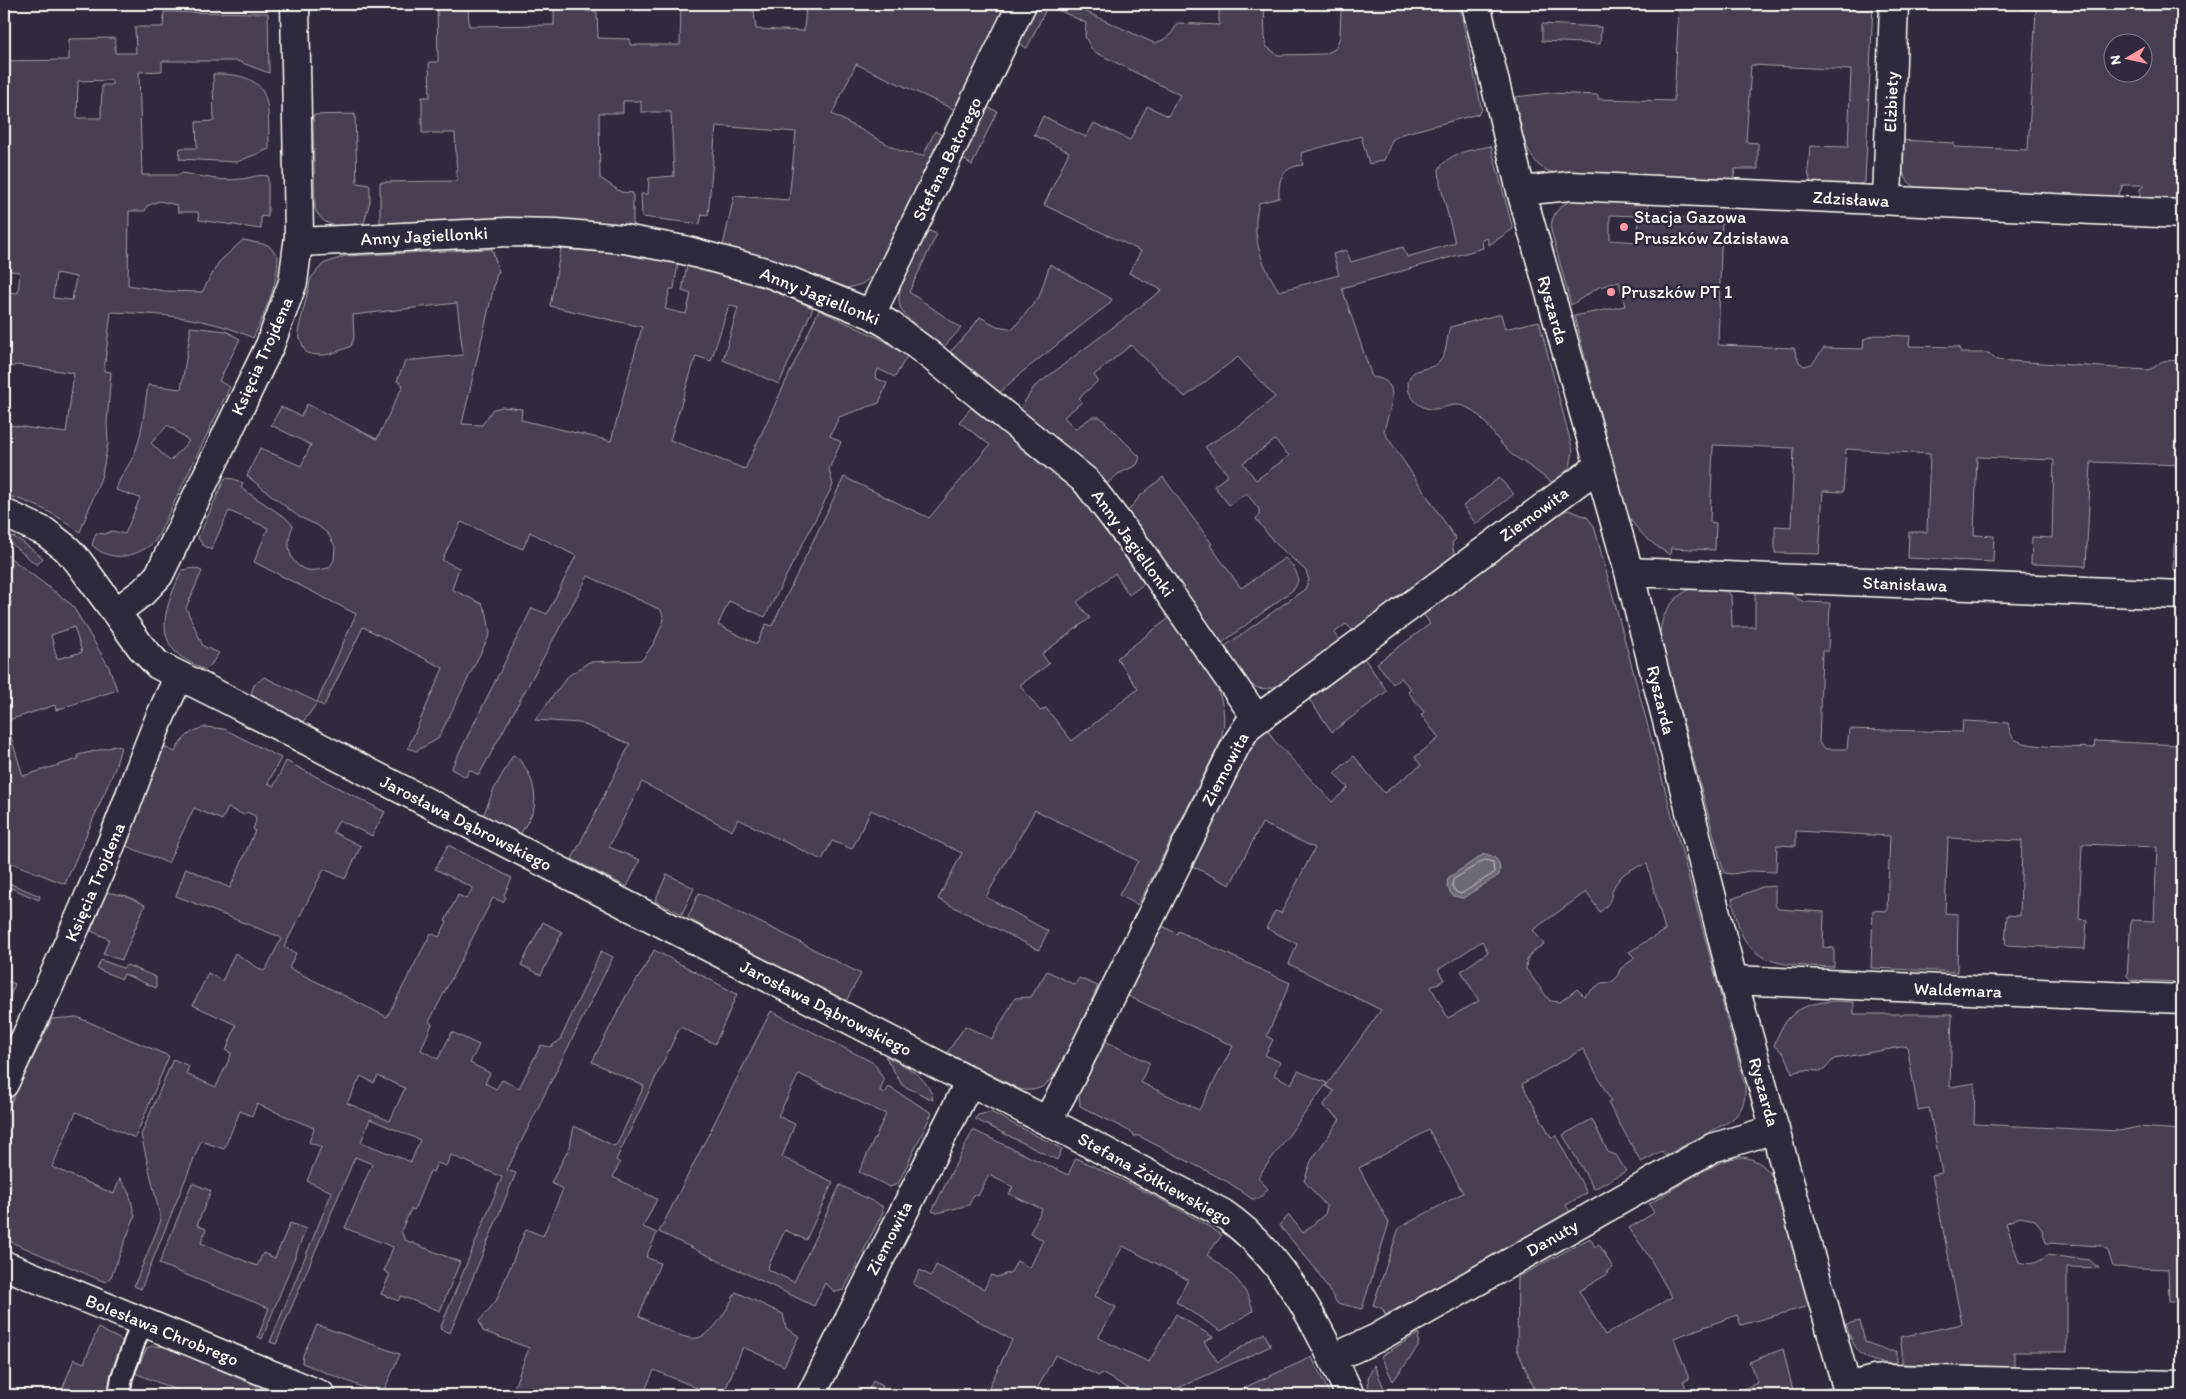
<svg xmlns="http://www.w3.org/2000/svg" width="2186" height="1399" viewBox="0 0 2186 1399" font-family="Itim,sans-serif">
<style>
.green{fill:#464152;stroke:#a2a0a8;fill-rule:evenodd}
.water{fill:#6d6a77;stroke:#a7a6ad}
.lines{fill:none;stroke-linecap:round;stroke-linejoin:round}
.shore{stroke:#c5c3c9;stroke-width:1}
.lane-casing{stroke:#fff;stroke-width:24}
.street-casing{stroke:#fff;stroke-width:31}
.lane{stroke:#2f2a3d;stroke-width:20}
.street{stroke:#2f2a3d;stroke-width:28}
.poi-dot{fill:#ff9aa2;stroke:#2f2a3d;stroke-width:2}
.labels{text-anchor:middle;stroke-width:5;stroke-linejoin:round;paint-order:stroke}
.street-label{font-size:18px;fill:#fff;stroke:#2f2a3d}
.poi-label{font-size:18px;fill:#fff;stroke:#2f2a3d;text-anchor:start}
</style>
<rect width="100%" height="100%" fill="#2f2a3d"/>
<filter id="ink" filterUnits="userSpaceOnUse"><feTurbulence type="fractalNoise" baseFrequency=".02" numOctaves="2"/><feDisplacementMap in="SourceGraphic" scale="10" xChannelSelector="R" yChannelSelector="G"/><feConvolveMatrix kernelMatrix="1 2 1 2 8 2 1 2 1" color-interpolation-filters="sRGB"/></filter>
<g filter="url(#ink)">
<path class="green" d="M217,4H277V5L217,6Z
M437,4H468L469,26L554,25V4H586V11L597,12L598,38L630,39V45H680L681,4H753L756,29L804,31L806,4H1007L955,110L856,64L832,114L900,151L923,156L935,131L943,136L876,273L862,284L848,288L795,268L723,246L734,196L789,200L796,132L716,126L708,215L702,214L700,224L642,217L641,194H648L649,178L674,176L671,112H641V101H623V113H599L600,178L621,192L633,193V227L513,219L380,223V182L457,181L455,133H422V97H430L429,62H438Z
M1035,4H1077L1084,11L1154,43C1165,41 1174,33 1177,23L1219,25V4H1264L1265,37L1267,47L1278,55L1325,54L1335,49L1340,37L1341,11L1349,4H1459L1482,110L1478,114L1402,134L1392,140L1384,160L1369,164L1361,136L1301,153L1303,165C1283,167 1278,178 1279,198L1259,203C1250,236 1261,263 1279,291L1339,275L1333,254L1346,250L1351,262L1403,247L1407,257L1455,243L1440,183L1439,169C1451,151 1472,150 1491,146L1513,229L1489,245L1487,238L1482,240L1483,248L1342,288L1372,377C1406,380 1387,413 1384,432L1456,539L1452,543L1455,558L1355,633L1346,624L1334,633L1341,643C1324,656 1273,702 1252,685C1243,677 1232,657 1225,646L1305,589L1309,580L1306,571L1274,542L1256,519L1259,515V509L1246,493L1229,505L1214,486L1228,475L1205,447L1243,423L1275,397L1238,357L1185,397L1131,345L1094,375L1098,381L1079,398L1082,402L1064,417L1075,429L1092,417H1100L1140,457L1137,465L1118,474L1107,484L1097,473L1020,409L1034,387L1162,290L1129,273L1141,251L1044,205L1069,152L1034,135L1043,116L1086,137L1094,123L1130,140L1147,106L1168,116L1180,95L1093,51L1085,37L1086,23L1048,5L1027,48L1017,43ZM1275,440L1289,456L1256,480L1243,463Z
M1679,4H1873L1865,182L1851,187L1811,185L1808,171L1810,146L1848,147L1851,70L1751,65L1746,142L1758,143V169H1735L1733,182L1555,173C1523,167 1521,123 1515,97L1550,93L1598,95V99L1674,101Z
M2022,4H2182V203L2143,199L2140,197V189L2145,185H2123L2119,194L2111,199L1920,190C1898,179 1900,162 1901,140L1954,143V147L2028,150L2036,10L2022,9ZM2114,42H2144V72H2114Z
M164,12L268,13L269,73L237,61H162V71L139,72L142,175H179L182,173C200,176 222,182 241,179C251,178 258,174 268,176V217L261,216V229L199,220L198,212H178L177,205L159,201L147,206L145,211H129L128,285L164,291L202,292L219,262L243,240L268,245L278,256C278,284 265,313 253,338C210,317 159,314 111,312L104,371L111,372L107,423L108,443L102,475L80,532C58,515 31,501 4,495V441L9,425L66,433L74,373L17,365L4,369V292L18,293L20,272L4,270V61L69,60V39L115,38V53H136L135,27H163ZM112,80V85H102L101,118H77L78,81ZM56,273L76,277L72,300L53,298Z
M1542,24L1601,27L1600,44L1542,41Z
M213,74C274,73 268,101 269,149L237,162L179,159L180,148H197L196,122L214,121Z
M986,107L997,111L972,165L962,158Z
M355,114L357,183L370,185V201L364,223C343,225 326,232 315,209L313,115Z
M1571,200L1648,201V216L1722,219L1718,345L1794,348L1799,362L1804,366L1812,364L1824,348L1863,349L1864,339L1875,335L1910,336L1909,346L1959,347L1961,353H1989L1996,360L2147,370C2155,368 2155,366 2161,362C2167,359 2176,361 2182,361V465L2091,462L2086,566L2031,564L2032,537L2052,538L2054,460L1977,457L1974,535L1994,536L1993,562L1908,558L1909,532H1927L1930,454L1846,449L1843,492L1823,491L1819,554L1775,553V526L1791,527L1794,448L1713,445L1710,522L1716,523L1715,550L1671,548L1670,555C1651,543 1636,532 1626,511L1574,316L1625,306L1619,282L1599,287L1571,305L1551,230C1551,215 1558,207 1571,200ZM1610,215L1639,216L1638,242L1610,240Z
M927,230L937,234L909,292L961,328L944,347C932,337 916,327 905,315C886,296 917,249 927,230Z
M492,249L499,272L497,273L462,424L482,425L493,409L502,407L522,409L521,420L611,441L642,327L550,306L561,249L616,253L678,263L674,289H670L665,309L686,314L691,294L682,291L687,265L769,289L813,308L779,384L723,360L738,308L729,305L711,361L696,356L670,440L745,469L819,310L883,340L907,356L895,377L878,369L875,378L887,383L879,403L839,417L830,436L841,442L829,469L833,485L765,617L729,601L718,625L757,644L766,624L772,626L844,477L929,518L990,445L959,422L971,408L1074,488L1089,506L1144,584L1129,595L1115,573L1077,602L1090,618L1042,654L1049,664L1020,685L1040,711L1046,708L1072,741L1138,689L1117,658L1169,618C1197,657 1238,694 1219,745L1138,905L1119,895L1138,861L1035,810L986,897L1048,931L1039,950L938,899L962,853L871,810L852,849L832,841L822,860L738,819L732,831L642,782L609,847L640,860L627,887L572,859L630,744L580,723L535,720L567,677L589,662L642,660L654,643L664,620L661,610L588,576L479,775L469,770L466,777L451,769L532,608L547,614L576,556L530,532L523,549L461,522L442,560L459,568L452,589L482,604L487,614L490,634L438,739L416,751L408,748L443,668L363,627L324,706L317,703L303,722L251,694L254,685L264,677L317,702L356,614L254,562L268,528L229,511L211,550L203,545L198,538L225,478L234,479L243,483L241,488L286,518L293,526C286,540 287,562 304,569C312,572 321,569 329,568L334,560L335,546L328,534L317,525L299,517L247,476L260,448L301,466L311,445L271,425L281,407L301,416L307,404L377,439L403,385L397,381L405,361L463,355L457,303L353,315L354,338L351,346C335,353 325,358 307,353L304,349L298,332L311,278L323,264L345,256Z
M1050,264L1112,299L1109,304L1021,373L999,393L950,352L968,333L980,317L997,326L1013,329L1039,297Z
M1501,314L1505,329L1539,321L1573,451L1570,467L1554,484C1544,477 1534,469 1523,462C1518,458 1512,456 1508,451C1493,437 1486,416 1466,407C1448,399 1435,419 1416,402C1412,398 1408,392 1408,386C1408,365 1428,372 1438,363C1448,355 1446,338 1450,327Z
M190,327L226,331L240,339L219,381L230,387L156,540C139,557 111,564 92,545L96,533L105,534L112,531L125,534L140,498L116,490C119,478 126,470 132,459C143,437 144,408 148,385L181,389L190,334ZM168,425L189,441L170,461L151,443Z
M1163,477L1212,544L1210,545L1241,588L1285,558C1294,567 1303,577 1294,589L1222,643L1128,511L1140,496Z
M1499,478L1514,494L1476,524L1463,506Z
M1569,510L1587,517L1594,526L1745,1086C1746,1101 1742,1112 1730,1121L1665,1156L1662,1151L1641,1162L1608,1103L1611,1101L1583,1049L1522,1084L1551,1137L1556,1136L1587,1193L1566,1205L1570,1212L1447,1282L1385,1315L1383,1309L1373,1305L1399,1228L1463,1193L1429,1130L1359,1168L1389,1223L1362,1309L1337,1303L1315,1268L1279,1225L1289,1215L1303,1233L1325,1214L1327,1207L1304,1181L1311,1161L1340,1119L1323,1106L1334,1091L1326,1086L1381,1010L1289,964L1297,944L1266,928L1275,911L1281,913L1315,848L1262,823L1230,885L1190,865L1257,733L1266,726L1273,739L1332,802L1348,788L1334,773L1354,756L1384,793L1421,765L1415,757L1439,738L1421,715L1424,712L1408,692L1411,689L1401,678L1393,684L1377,663L1430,624L1423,613L1560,512ZM1647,864L1665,930L1629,952L1635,958L1620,969L1617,977L1612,982L1601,983L1584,996L1577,989L1560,1002L1550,1001L1526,969C1526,954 1533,952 1544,944L1533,930L1586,892L1600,912C1616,899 1608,894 1617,882C1624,871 1635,867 1647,864ZM1482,941L1488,952L1461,971L1479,1001L1448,1018L1431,987L1444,980L1438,970Z
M4,532L21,541L43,558L37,565L4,538Z
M2174,544H2182V571L2173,570Z
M4,553L72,605L109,667L117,690L56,710L55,705L6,721L23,776L78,759V755L112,747V745L121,747L114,771L65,884L4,860ZM74,627L82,652L57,659L51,635Z
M194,568L202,571L186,608L203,646L219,653L210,666L204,670C196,665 187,661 180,656C151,633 171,596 182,570Z
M1696,586L1726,587V590L1731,595L1732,627H1755V592L1790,594L1804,602L1830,603L1828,651H1822L1819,743L1826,749H1847L1849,729L1962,732L1963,721L2008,723C2009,729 2011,737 2016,740C2029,748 2078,747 2094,748L2095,741H2097L2182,745V982L2131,980L2127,976L2131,920L2154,921L2157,847L2082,844L2079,919L2087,920L2085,949L2005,945L2007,915L2020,916L2022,841L1948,838L1945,913L1958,914L1957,972L1871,968L1873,910L1887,911L1890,836L1796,831V846L1777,845L1776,872L1750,871L1732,874L1724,873L1660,636C1660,612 1675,595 1696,586Z
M1364,658L1387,691L1332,732L1309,699Z
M206,727L224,729L281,758L268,783L274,786L286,761L385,812L372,836L339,820L333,832L361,846L345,879L324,869L284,947L296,953L289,968L387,1017L431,933L439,937L447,922L445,921L458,895L466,899L473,888L435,869L448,845L512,878L504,895L506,897L503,902L493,898L429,1022L432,1024L421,1050L438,1059L452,1032L479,1045L470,1063L490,1073L485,1083L496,1089L502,1080L519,1088L541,1045L550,1047L560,1040L601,951L613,957L507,1170L516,1173L450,1333L440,1329L502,1177L451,1155L446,1166L437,1163L433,1172L430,1171L414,1210L411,1209L401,1231L405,1240L460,1262L440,1311L401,1296L398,1301L381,1294L390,1274L384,1271L393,1247L345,1228L372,1164L355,1157L276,1344L270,1342L332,1192L307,1181L321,1147L309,1142L314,1128L257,1104L252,1116L240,1111L224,1149L201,1141L141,1289L134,1286L161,1220L141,1135L173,1059L189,1066L186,1074L216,1087L231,1055V1053L226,1051L236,1025L193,1005L208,973L222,981L235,953L263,971L266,969L281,939L280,937L176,896L186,868L230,888L255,831L253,829L256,821L255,816L247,812L244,815L228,808L222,820L194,808L168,863L126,846L164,747L175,752C182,738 191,730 206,727ZM361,1076L374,1083L378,1076L405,1088L390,1121L347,1103ZM370,1119L420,1140L411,1162L361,1142Z
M513,755C529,764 539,794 533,811C530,819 524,827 520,835L483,816L493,791Z
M667,874L694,888L682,914L655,901Z
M4,881L40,896L39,900L4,885Z
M1775,886V904L1778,909L1824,912L1823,947L1834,948V967C1800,965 1758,970 1741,933C1737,923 1735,910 1732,899L1762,887Z
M106,892L127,896L145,905L122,960L103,954L109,939L91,931Z
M699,893L786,935L861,974L846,1001L710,932L688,917Z
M543,922L562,932L541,975L521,965Z
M1159,924L1177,934L1178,931L1290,983L1267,1036L1273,1040L1265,1055L1280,1062L1274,1075L1291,1084L1298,1071L1327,1083L1258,1177L1268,1189L1259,1199H1252L1228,1182L1139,1136H1134L1133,1133L1080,1106L1079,1092L1103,1040L1150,1063L1140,1082L1199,1110L1233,1046L1124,994Z
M654,950L737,994L715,1044L680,1027L616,1160L620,1163L613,1177L657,1199L643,1227L657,1233L646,1257L660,1263L639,1316C654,1323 672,1334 689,1338C711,1343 728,1307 736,1292L783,1314L786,1328L799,1336L784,1366L743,1347L723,1395H714L654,1370L643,1395L639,1393L638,1395H511L529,1348L483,1331L479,1321L496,1301L526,1229L543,1236L563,1189L551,1183L570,1146L574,1126L614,1146L617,1144L644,1086L592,1062L626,996L642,972Z
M101,960L123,968L127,965L156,977V988L124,974L122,979L97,969Z
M1047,971L1075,985L1079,978L1098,986C1088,1007 1061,1073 1045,1085C1036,1091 1028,1091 1019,1089L947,1053L965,1026L992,1039L1015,998L1031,997Z
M4,979L15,984L4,1012Z
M1835,1001L1854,1002V1014H1952L1950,1087L1975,1083L1974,1124L2120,1131L2138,1127L2182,1130V1301H2169L2168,1269L2113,1267L2108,1251L2102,1246L2046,1243L2042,1230L2035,1220L2020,1217L2006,1223L2019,1262C2031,1265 2038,1264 2047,1255L2089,1260L2099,1268L2067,1267V1352H2014V1367L1902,1364V1351L1900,1337L1962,1324L1932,1175L1942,1173L1929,1108L1918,1110L1907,1046L1834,1059L1824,1070L1820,1071L1802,1070L1792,1073C1788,1060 1786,1053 1774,1046C1785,1013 1801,1003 1835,1001Z
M771,1011L874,1063L884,1080L880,1091L885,1093L889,1087L932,1113L898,1184L890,1187L859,1172L886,1114L799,1074L778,1116L795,1124L782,1157L833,1182L806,1240L785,1230L767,1269L794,1282L840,1185L882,1206L883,1212L844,1290L835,1292L825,1283L814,1306L659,1232Z
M77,1017L169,1056L135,1138L76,1112L52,1167L114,1194L120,1178L129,1193L135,1216L111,1277L105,1282L4,1239V1117L52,1019Z
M885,1056C905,1066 928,1075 933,1100L902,1085Z
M991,1112L1062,1149L1057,1160L975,1119L978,1115Z
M1592,1119L1608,1152L1616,1155L1626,1171L1594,1189L1563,1135Z
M973,1130L1068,1175L1076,1158C1126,1182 1176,1205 1222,1235L1207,1255C1227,1268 1248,1286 1253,1311L1221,1331L1176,1302L1188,1280L1123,1246L1095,1296L1116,1307L1098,1338L1149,1362L1176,1314L1213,1337L1204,1342L1218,1362L1264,1333L1271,1346L1163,1395L1128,1388L1101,1373L1099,1376L1055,1355L1034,1395H985L1012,1340L913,1284L920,1270L931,1276L936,1265L984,1289L991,1275L997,1277L1011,1272L1017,1261L1030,1268L1043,1240L1030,1233L1042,1209L1009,1194L1013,1187L989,1175L978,1196L974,1194L969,1205L937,1213L932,1211Z
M1741,1157C1754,1158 1766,1165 1772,1177L1809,1306L1741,1325L1737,1315L1674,1338L1689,1379L1683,1381L1689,1395H1537L1517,1349L1518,1277L1590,1238L1595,1247L1599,1244L1613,1268L1607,1271L1608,1274L1579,1291L1605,1335L1672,1297L1648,1255L1629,1228L1654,1213L1649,1204C1673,1190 1715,1159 1741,1157Z
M192,1183L211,1191L197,1225L206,1229L201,1243L257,1266L263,1253L275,1258L290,1223L306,1229L262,1339L258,1337L269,1308L159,1264Z
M1860,1321L1865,1342L1890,1351H1897V1364C1865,1363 1855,1355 1846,1324Z
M317,1325L400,1354L382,1395L302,1363L303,1355Z
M98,1328L125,1342L110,1381V1395H60L74,1359L84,1363Z
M1419,1333L1418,1347L1393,1381L1381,1356Z
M152,1346L166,1347L278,1395H188L135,1373L147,1348Z
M1783,1349L1794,1395H1727L1758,1383L1749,1362Z
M1312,1357L1330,1395H1273L1270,1387L1251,1395H1228Z
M1374,1365L1387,1395H1369L1368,1378Z
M873,1381L883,1386L879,1395H866Z
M1830,1388L1832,1395H1803Z"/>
<path class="water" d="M1484,854C1496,855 1502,863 1499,875L1463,898L1453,896L1447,887L1448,878Z"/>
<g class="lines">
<path class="shore" d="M1485,860L1493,862L1494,873L1461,894L1456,892L1452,886L1453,880Z"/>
<defs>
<path id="lane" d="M119,1395L122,1377L142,1321"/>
<path id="street" d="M1476,4L1521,191L1629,572L1733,980L1849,1395
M1521,191L1570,186L2182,214
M1887,200L1894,4
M299,242L508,232L556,233L624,239L684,250L769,273L871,314L890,325L935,359L1086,481L1142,554L1257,719
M871,314L1022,4
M4,513L45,532L67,549L78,561L141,647L158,665L226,699L1047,1121L1222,1213C1285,1255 1319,1329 1350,1395
M1629,572L2182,595
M116,612L143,592L159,575L270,345L293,282L299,236L295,4
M1733,980L2182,999
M4,1084C40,1007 75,930 108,852C132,794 150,733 179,677
M1047,1121L1069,1081L1237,743L1248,726L1598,467
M4,1265L321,1395
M1333,1358L1377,1338L1712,1148L1775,1129
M1847,1387L1874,1380L1885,1379L2182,1385
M811,1395L970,1081"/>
</defs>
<use href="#lane" class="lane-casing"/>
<use href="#street" class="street-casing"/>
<use href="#lane" class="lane"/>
<use href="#street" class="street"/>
</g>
</g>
<g class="poi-dot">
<circle cx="1624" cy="227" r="5"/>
<circle cx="1611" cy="292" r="5"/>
</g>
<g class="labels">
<g class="street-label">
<text transform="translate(1891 102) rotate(-88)" y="6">Elżbiety</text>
<text transform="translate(947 159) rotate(-64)" y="6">Stefana Batorego</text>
<text transform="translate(1851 199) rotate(3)" y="6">Zdzisława</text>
<text transform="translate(424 236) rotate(-3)" y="6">Anny Jagiellonki</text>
<text transform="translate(820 296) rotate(22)" y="6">Anny Jagiellonki</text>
<text transform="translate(1553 310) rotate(74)" y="6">Ryszarda</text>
<text transform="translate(262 356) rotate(-66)" y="6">Księcia Trojdena</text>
<text transform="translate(1534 514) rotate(-36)" y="6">Ziemowita</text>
<text transform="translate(1133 543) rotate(54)" y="6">Anny Jagiellonki</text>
<text transform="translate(1905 584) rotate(2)" y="6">Stanisława</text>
<text transform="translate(1661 700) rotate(76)" y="6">Ryszarda</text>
<text transform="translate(1225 769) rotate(-62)" y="6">Ziemowita</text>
<text transform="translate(466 823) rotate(27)" y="6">Jarosława Dąbrowskiego</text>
<text transform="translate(95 882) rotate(-67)" y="6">Księcia Trojdena</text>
<text transform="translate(1958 990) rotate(2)" y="6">Waldemara</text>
<text transform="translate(826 1008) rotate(27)" y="6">Jarosława Dąbrowskiego</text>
<text transform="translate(1764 1092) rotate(74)" y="6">Ryszarda</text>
<text transform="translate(1155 1179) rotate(29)" y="6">Stefana Żółkiewskiego</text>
<text transform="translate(889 1238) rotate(-63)" y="6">Ziemowita</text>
<text transform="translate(1552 1238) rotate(-30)" y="6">Danuty</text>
<text transform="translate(162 1330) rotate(22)" y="6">Bolesława Chrobrego</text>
</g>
<g class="poi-label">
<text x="1634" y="223">Stacja Gazowa<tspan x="1634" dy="21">Pruszków Zdzisława</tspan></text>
<text x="1621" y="298">Pruszków PT 1</text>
</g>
</g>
<rect width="2186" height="1399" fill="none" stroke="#2f2a3d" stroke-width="20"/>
<rect x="10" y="10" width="2166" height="1379" fill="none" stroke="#fff" stroke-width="2" filter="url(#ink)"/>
<g transform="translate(2128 58) rotate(261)"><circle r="24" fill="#2f2a3d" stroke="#827f8b"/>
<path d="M0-4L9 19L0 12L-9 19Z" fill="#ff9aa2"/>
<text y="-8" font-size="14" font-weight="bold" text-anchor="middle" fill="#ffffff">N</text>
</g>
</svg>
